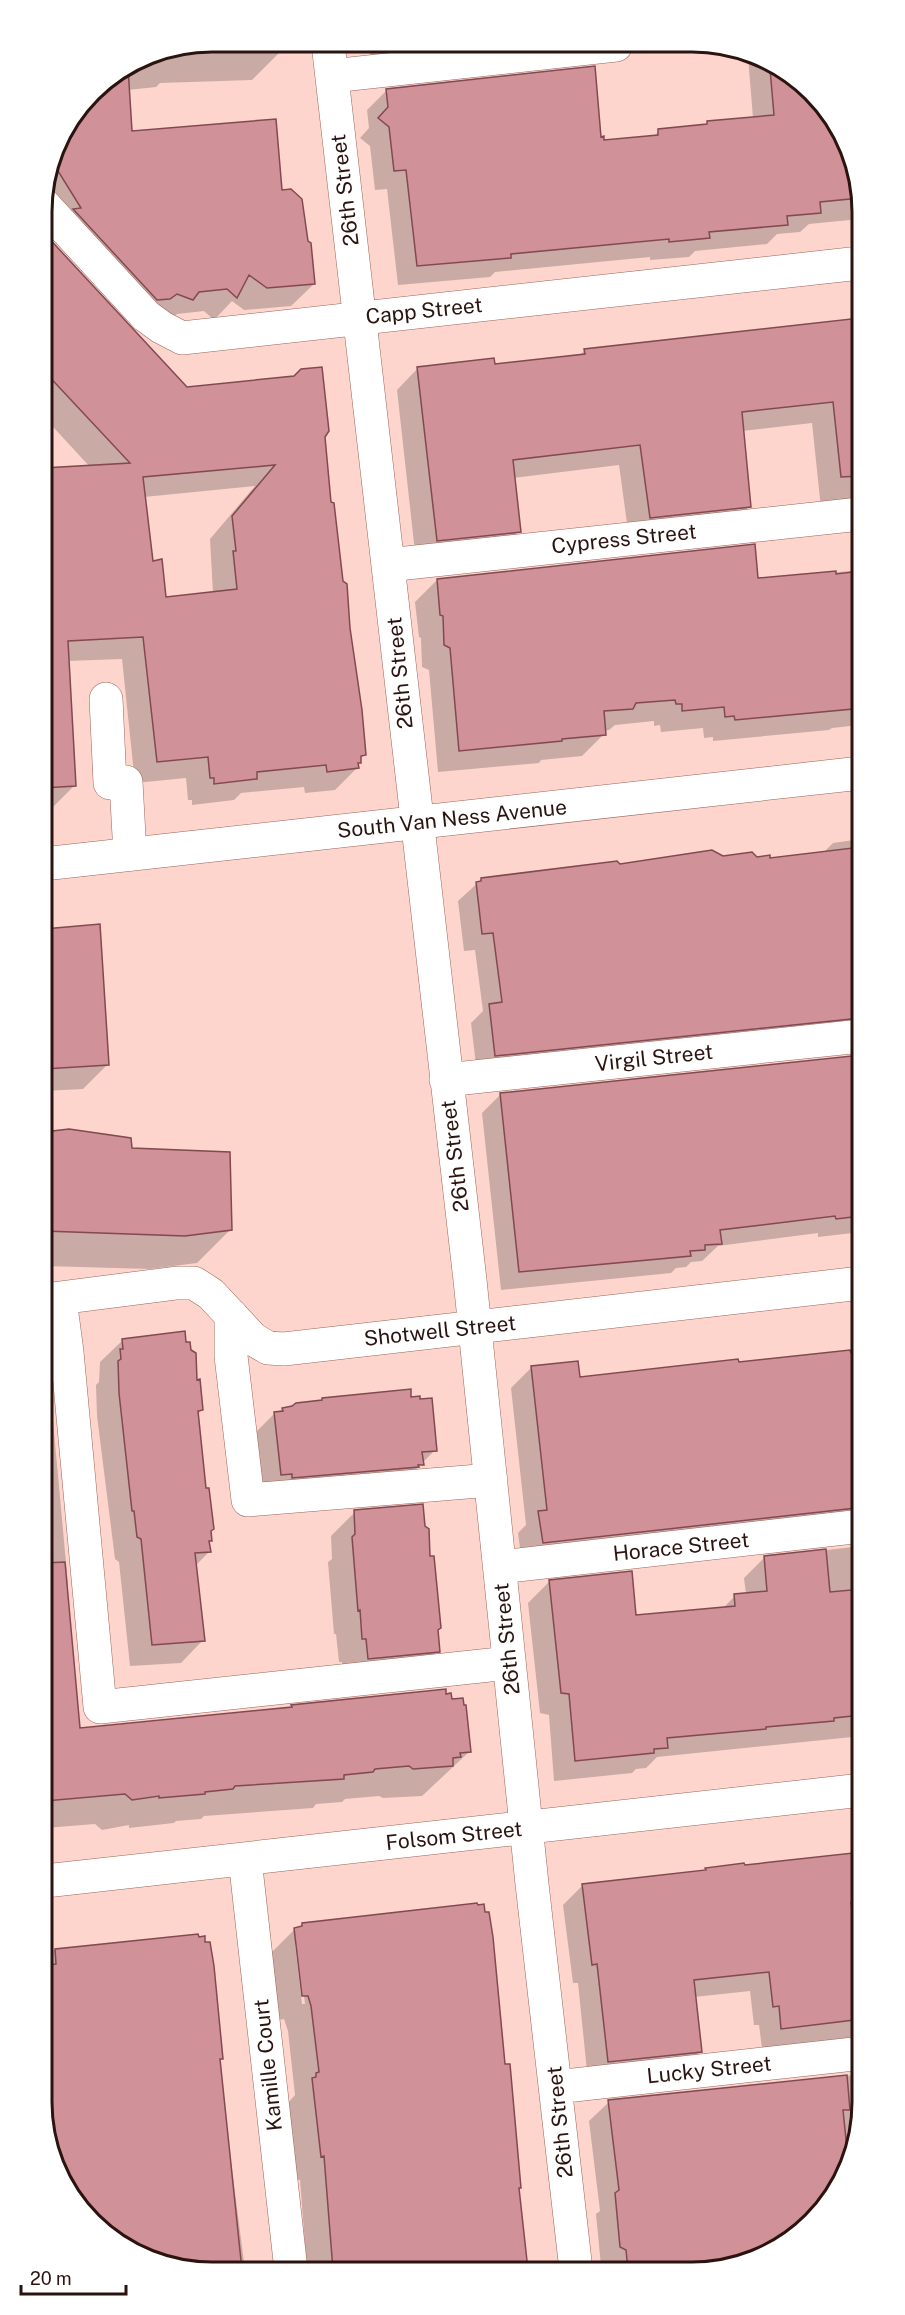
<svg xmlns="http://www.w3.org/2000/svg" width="905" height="2315" viewBox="0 0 905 2315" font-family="'Public Sans',sans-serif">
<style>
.shadow{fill:#0003;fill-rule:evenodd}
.building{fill:#d09199;stroke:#824951;stroke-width:1.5;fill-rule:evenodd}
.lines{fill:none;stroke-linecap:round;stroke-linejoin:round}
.minor-casing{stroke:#9e6459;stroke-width:34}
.major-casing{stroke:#9e6459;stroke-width:34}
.minor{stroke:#fff;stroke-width:33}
.major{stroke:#fff;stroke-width:33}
.labels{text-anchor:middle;stroke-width:5;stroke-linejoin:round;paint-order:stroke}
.street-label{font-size:21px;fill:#2b1410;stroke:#fff}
.rim{fill:none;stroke:#2b1410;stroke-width:3}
</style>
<rect width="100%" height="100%" fill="#fdd5cd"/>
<path class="shadow" d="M213,42H282V50L252,80L160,83L156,87L128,90L131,133L280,192L314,284L291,306L244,310L232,301L214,320L204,311L177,314L169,321L42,201L60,137L100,85L148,55Z
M369,43L482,44L378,61L370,54Z
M748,57L813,92L860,179V219L809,224L800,232L777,234L767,244L695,251L689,257L650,260V257L495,272L490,277L398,285L387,189L375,190L370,146L360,138L369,128L367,110L387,90L600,138L603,141L653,137L659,131L704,126L708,123L753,118Z
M44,235L187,388L323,436L330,503L349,628L364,755L359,760L357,768L335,790L305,793L304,787L241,793L234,800L192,805V800H188L186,778L135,783L122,659L67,661L74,786L52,808L43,809V470L90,467L43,416ZM255,486L210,539L213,593L165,599L151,562L144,497Z
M860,319V525L822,518L812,423L742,431L750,506L728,528L629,538L619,465L513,478L519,531L498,553L416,561L397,390L418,368L494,366L579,356L585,350Z
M860,570V725L832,728L829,730L713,741V737L704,738L703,728L661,732L660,725L654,726V721L615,725L609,730L604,731V734L582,756L541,760L539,763L438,772L429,670L422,667L421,638L419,637L415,602L437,580H756Z
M861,839V1050L477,1073L471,1023L483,1011L475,950L464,951L458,901L482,879L722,857L768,860L823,853L833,843Z
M99,925L107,1065L83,1089L44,1091V930Z
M861,1056V1232L818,1237V1233L718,1246L702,1261L691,1262L686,1267L676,1268L671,1273L501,1290L482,1113L500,1095Z
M69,1130L130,1150L231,1229L197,1263L150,1269L44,1266V1133Z
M123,1340L195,1381L202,1410L197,1415L211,1540L208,1543L209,1552L195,1566L203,1640L181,1663L130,1666L119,1562L115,1559L97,1416L96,1385L99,1382L100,1362Z
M861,1353L862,1475L852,1476L855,1507L834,1528L522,1563L518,1533L526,1525L511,1388L532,1367L579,1379Z
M44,1366H48L68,1585L66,1588L79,1729L290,1709L292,1707L469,1752L422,1796L383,1798L379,1796L345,1799L342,1802L316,1804L313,1808L204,1816L201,1819L176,1821L174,1823L129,1828V1825L102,1830L95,1824L45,1828Z
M322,1399H410L435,1450L398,1488L257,1498L251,1437L275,1413L283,1409L319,1402Z
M355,1512L429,1558L438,1651L414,1675L344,1683L342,1662H339L336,1634H334L328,1562L332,1559L331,1536Z
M862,1546V1736L657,1757L646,1768L636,1769L632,1773L554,1781L549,1715L540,1713L528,1603L549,1582L635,1617L722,1609L735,1596L746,1594L744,1578L765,1557Z
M862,1855V1917L851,1918L857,1971L862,1970L863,2063L860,2037L762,2048L759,2025H754L750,1991L694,1997L701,2051L681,2071L588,2081L578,1983H573L563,1905L583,1885L704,1872L706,1869Z
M302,1925L518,2189L527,2270H307L300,2180H297L288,2103L295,2095L288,2031L284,2019L279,2020L271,1953L295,1929ZM295,1944H298L305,2004H302Z
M197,1935L221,2058L218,2061L245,2270H180L92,2223L45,2136V1951Z
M863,2074V2113L850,2167L821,2215L778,2250L726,2270H607L601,2266L596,2214L600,2211L589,2121L609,2102Z"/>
<path class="building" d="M397,43L456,44L398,50Z
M595,66L601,137L604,136V140L658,135V129L707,124V121L774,115L770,69L814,94L860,179V198L820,202L821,213L787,216L788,225L709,232L710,238L669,242V239L511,254V258L417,266L406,170L394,171L389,127L378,118L388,107L386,89Z
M128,67L132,131L276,119L282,190L291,189L302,199L308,241L311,243L315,284L267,288L249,275L237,298L227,289L199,292L193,300L177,294L170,299L157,300L73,209L81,208L53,163L60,137L100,85Z
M44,233L187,387L294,376L301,369L322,367L329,431L325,437L331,502L334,503L343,581L347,584L350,628L362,710L366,755L361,756V763H358L359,768L327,772L326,765L257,772V779L214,784V778H210L208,757L157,762L143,637L68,641L76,786L43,788V468L130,463L43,370ZM275,465L232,516L236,551H233L237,589L166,597L162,559L153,561L143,477Z
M860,318V476L841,477L833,402L742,412L751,507L650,518L640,445L513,460L521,532L437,541L417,367L494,358L495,364L585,354L584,349Z
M755,544L758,578L836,571V574L853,572L856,608H860V706L853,707V709L735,720L734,716L725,717L724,707L682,711V704H676L675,700L636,703L633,709L604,711L606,735L562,739V741L459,751L450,648L444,645L443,616L440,615L437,579Z
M861,847V1018L495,1056L489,1004L502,1002L493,933L482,934L476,882L481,881V878L617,861L620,864L712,850L723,856L752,852L757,857L770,855V858Z
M100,924L109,1065L44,1069V929Z
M861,1055V1216L836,1219L835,1216L720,1230L722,1244L705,1245V1250L690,1251L691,1256L519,1272L500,1093Z
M69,1129L131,1138L132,1148L230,1152L232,1230L185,1236L44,1231V1132Z
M185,1331L186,1342H190L191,1350L196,1353L197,1380L200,1379L203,1410L198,1411L206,1488H209L214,1529L211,1531L212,1541H209L211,1552L195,1553L205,1641L152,1645L141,1539L137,1537L134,1511H132L119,1393L118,1361L121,1359L120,1349H123L122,1339Z
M850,1350L851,1353L861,1352L862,1475H853L856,1508L543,1543L538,1511L547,1510L531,1366L578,1361L580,1377L738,1359L739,1362Z
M411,1389V1397L420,1396V1399L432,1398L437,1451L422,1452L424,1465H418L419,1467L292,1478V1474L281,1475L274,1412L283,1411L282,1408L292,1406L296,1403L322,1400V1398Z
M423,1504L425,1526L429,1529L430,1556H434L441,1628L438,1630L440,1652L368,1659L366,1639H362L360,1610L358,1611L352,1537L355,1534L354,1510Z
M826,1549L830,1592L862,1589V1715L834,1718V1721L766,1727V1729L667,1738L668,1748L654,1749V1753L575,1761L569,1694L561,1693L549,1580L632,1571L636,1615L735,1606L734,1594L767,1591L764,1556Z
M65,1562L80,1728L292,1707L291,1705L446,1689V1694L451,1693L452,1699L463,1698L464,1705H466L471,1752L460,1753L461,1757L453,1758V1766L413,1769L409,1766L375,1769L373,1772L344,1775V1779L235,1786L233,1789L205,1792V1794L159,1798V1796L132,1800L125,1794L45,1801L44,1563Z
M862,1852V1900L851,1902L859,1977H862V2019L781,2029L779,2006L773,2007L769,1972L694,1980L702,2052L608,2062L597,1964L592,1965L582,1884L706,1870L705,1868L744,1863L745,1865Z
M477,1903L478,1905L484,1904L485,1912H489L493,1937L505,2064H510L521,2188H519L528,2270H333L324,2156L321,2157L312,2078L316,2077V2073L319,2072L311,2006L308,1996H302L294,1928L302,1926V1923Z
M198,1934L199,1937L205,1936V1942H210L214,1966L223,2059H220L242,2270H180L92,2223L45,2136V1965L56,1964L55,1949Z
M847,2075L850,2110H843L849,2169L820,2216L778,2250L726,2270H628L626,2250L620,2247L615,2193L619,2190L608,2100Z"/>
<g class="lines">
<defs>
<path id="minor" d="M328,43L470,1280L532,1884L576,2270
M332,76L616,45
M42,203L146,316L161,327L182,338L860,263
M388,565L860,514
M106,699L110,783L126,782L130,854
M446,1080L861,1036
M60,1299L67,1352L100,1707L509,1663
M44,1300L177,1283H194L211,1294L253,1339L268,1348L284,1349L861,1283
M231,1315V1356L248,1500L491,1480
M500,1567L862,1526
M245,1859L291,2270
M45,1881L862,1790
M556,2087L863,2053"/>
<path id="major" d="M43,864L861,773"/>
</defs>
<use href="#minor" class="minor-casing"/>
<use href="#major" class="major-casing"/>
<use href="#minor" class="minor"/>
<use href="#major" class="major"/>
</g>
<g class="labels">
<g class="street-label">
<text transform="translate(345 190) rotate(-97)" y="7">26th Street</text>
<text transform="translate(424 311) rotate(-6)" y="7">Capp Street</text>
<text transform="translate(624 539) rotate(-6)" y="7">Cypress Street</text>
<text transform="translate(400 673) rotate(-96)" y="7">26th Street</text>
<text transform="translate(452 819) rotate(-6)" y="7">South Van Ness Avenue</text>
<text transform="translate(654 1058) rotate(-6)" y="7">Virgil Street</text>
<text transform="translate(455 1156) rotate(-97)" y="7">26th Street</text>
<text transform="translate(440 1331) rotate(-6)" y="7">Shotwell Street</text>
<text transform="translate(681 1547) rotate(-6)" y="7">Horace Street</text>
<text transform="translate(507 1639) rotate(-96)" y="7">26th Street</text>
<text transform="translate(454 1836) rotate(-6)" y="7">Folsom Street</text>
<text transform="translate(268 2065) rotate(-96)" y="7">Kamille Court</text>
<text transform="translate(709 2070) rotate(-6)" y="7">Lucky Street</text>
<text transform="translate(560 2122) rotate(-96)" y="7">26th Street</text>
</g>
</g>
<path d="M0 0H905V2315H0ZM212 52H692A160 160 0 0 1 852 212V2102A160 160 0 0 1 692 2262H212A160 160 0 0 1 52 2102V212A160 160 0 0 1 212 52Z" fill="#fff" fill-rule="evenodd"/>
<path class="rim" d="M212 52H692A160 160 0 0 1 852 212V2102A160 160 0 0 1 692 2262H212A160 160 0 0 1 52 2102V212A160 160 0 0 1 212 52Z"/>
<path d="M21 2285v9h105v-9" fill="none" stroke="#2b1410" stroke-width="3"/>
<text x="30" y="2285" font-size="18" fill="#2b1410" stroke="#ffffff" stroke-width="4.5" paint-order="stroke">20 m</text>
</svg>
